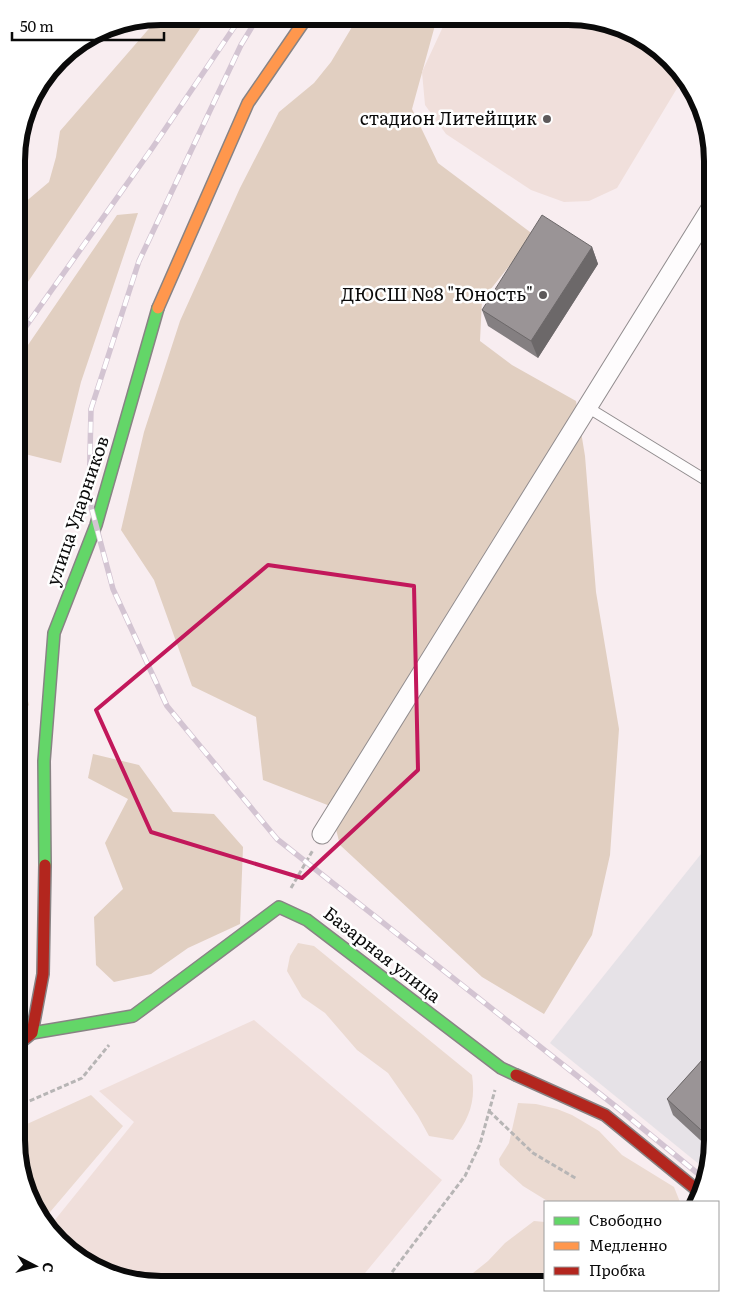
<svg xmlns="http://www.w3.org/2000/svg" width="729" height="1301" viewBox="0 0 729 1301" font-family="Literata,serif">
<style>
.industrial{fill:#e6e2e7}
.green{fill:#ebdad1}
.forest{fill:#e1cfc1}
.pitch{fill:#f0dfdb}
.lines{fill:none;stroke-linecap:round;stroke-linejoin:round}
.lane-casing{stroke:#918c8e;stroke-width:12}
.street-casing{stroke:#918c8e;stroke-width:21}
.fast-casing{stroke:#888384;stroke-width:14}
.slow-casing{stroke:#888384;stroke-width:14}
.jam-casing{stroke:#888384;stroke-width:14}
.path{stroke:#b7b5b5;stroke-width:3;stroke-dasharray:5 2.5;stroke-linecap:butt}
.lane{stroke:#fefcfd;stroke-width:10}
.street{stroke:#fefcfd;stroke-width:19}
.fast{stroke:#63d668;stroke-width:11}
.slow{stroke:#ff974d;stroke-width:11}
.jam{stroke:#b3261e;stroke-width:11}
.rail-casing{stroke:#d3c4d2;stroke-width:5.5}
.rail{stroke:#fff;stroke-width:4;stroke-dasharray:11;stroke-linecap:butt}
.wall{fill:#847f81}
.shaded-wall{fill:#6c6869}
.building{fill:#9a9496;stroke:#6c6869}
.marked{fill:none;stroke:#c2185b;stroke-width:4;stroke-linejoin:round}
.poi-dot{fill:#5d595a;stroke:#fff;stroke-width:2}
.labels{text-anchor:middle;stroke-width:5;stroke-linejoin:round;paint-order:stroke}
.poi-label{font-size:18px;fill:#0a0a0a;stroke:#fff;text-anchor:end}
.street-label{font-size:18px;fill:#0a0a0a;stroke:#fff}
.rim{fill:none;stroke:#0a0a0a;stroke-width:6}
</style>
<rect width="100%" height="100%" fill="#f8edf0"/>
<path class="industrial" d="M713,839L712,1150L705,1169L550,1043Z"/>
<path class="green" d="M298,943L314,946L472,1075C476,1102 469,1119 453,1140L429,1136L418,1116L388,1073L357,1050L325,1013L302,997L287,971L290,956Z
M91,1095L123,1126L45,1218L24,1187L16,1140V1129Z
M518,1103L536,1104L557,1109L572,1115L599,1131L622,1155L674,1187L680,1202H549L523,1186L500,1165L499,1159L509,1143Z
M534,1221L545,1222V1285L451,1284L468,1277L488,1261L505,1243Z"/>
<path class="forest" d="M160,16L208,17L17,298V209L49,182L56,157L60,131Z
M358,17L437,18L412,109L438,163L534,235L482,300L480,341L512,365L576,401L585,456L596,592L619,729L610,855L592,935L544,1014L482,977L340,845L330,806L263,780L256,717L192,686L154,580L121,530L144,432L180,321L240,188L279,112L314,83L331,62Z
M138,213L81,382L61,463L17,452V361L117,215Z
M17,660L29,705L17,718Z
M93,754L139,765L173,812L214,814L243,847L240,924L188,948L151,974L114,982L96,965L94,917L123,889L105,843L128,799L88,778Z"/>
<path class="pitch" d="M447,18L596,19L663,52L682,80L617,188L589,201L564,202L531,190L446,134L425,105L422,72Z
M254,1020L442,1180L356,1284L142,1283L66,1249L50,1226L134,1122L99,1091Z"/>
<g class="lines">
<defs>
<path id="lane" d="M587,407L709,482
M713,829L709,825L713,817"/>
<path id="street" d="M322,834L713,205"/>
<path id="fast" d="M45,865L44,761L54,633L96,525L158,308
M32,1033L133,1016L279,907L307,920L501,1068L516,1075"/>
<path id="slow" d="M158,308L248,103L307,17"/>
<path id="jam" d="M16,1046L32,1033L43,974L45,865
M516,1075L605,1115L697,1190"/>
</defs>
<use href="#lane" class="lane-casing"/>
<use href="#street" class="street-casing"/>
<use href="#fast" class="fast-casing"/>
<use href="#slow" class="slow-casing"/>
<use href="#jam" class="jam-casing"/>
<path class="path" d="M291,888L313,850
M16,1107L82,1078L109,1045
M489,1111L533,1153L577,1179
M383,1284L465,1176L480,1144L495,1090"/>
<use href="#lane" class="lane"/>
<use href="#street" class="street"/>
<use href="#fast" class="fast"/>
<use href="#slow" class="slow"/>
<use href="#jam" class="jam"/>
<defs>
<path id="rail" d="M258,17L241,45L139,261L91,409L89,499L113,589L167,706L277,839L614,1105L702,1177
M17,339L153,147L241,17"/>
</defs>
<use href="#rail" class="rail-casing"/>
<use href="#rail" class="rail"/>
</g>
<path class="wall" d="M592,247L598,264L538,358L488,326L482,310Z
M712,1049V1151L673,1115L667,1099Z"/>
<path class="shaded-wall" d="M592,247L598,264L538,358L531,341Z
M22,498L23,503L17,513V506Z"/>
<path class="building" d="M542,215L592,247L531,341L482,310Z
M17,496L22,498L17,506Z
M712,1049V1140L667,1099Z"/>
<path class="marked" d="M268,565L414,586L418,770L302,878L151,832L96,710Z"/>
<g class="poi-dot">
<circle cx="547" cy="119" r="5"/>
<circle cx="543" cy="295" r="5"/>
</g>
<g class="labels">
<g class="poi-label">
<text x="537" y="125">стадион Литейщик</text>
<text x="533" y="301">ДЮСШ №8 "Юность"</text>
</g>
<g class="street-label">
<text transform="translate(78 511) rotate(-71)" y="6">улица Ударников</text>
<text transform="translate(382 955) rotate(38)" y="6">Базарная улица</text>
</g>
</g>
<path d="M0 0H729V1301H0ZM161 25H568A136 136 0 0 1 704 161V1140A136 136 0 0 1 568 1276H161A136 136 0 0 1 25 1140V161A136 136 0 0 1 161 25Z" fill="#fff" fill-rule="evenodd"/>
<path class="rim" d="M161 25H568A136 136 0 0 1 704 161V1140A136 136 0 0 1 568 1276H161A136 136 0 0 1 25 1140V161A136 136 0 0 1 161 25Z"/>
<rect x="544" y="1201" width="175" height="90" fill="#ffffff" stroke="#9d9d9d"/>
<rect x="554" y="1217" width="25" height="8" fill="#63d668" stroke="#9d9d9d"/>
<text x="589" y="1226" font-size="15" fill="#0a0a0a">Свободно</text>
<rect x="554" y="1242" width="25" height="8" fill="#ff974d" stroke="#9d9d9d"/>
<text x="589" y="1251" font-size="15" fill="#0a0a0a">Медленно</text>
<rect x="554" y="1267" width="25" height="8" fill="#b3261e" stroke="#9d9d9d"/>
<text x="589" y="1276" font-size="15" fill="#0a0a0a">Пробка</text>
<g transform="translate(35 1266) rotate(96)" stroke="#ffffff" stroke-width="4" paint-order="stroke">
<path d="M0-4L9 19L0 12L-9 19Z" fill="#0a0a0a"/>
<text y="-8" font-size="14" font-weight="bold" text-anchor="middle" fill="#0a0a0a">С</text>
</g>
<path d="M12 32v8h152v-8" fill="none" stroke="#0a0a0a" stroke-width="2.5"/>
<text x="20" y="32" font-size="15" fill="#0a0a0a" stroke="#ffffff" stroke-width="4" paint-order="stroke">50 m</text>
</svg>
